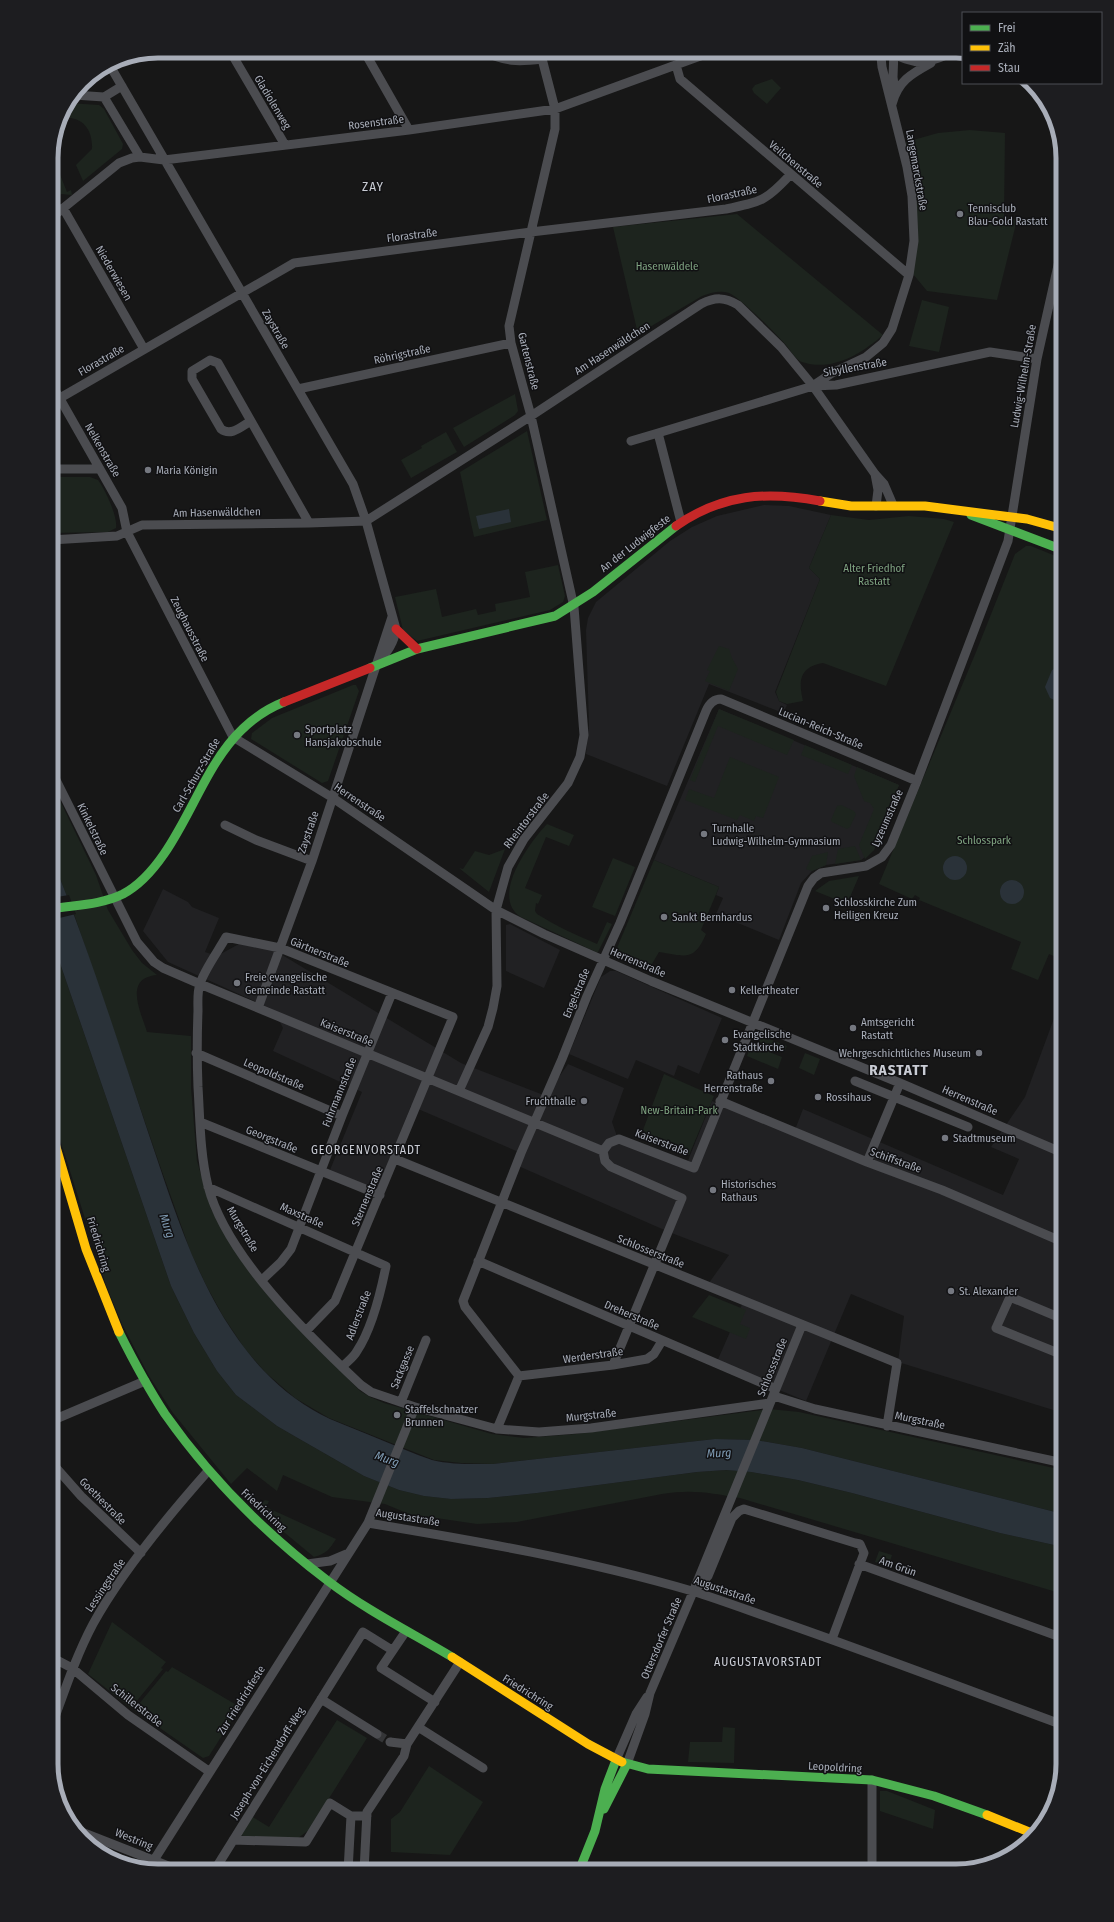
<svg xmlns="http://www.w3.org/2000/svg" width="1114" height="1922" viewBox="0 0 1114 1922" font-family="'Fira Sans Condensed',sans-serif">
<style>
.built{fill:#212123}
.green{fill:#1d241e}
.water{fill:#2a3239}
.pier{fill:#171717}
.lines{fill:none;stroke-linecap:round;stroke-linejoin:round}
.street-tunnel{stroke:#343537;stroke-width:9;stroke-dasharray:9 4.5;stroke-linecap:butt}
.street{stroke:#4b4c50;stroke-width:9}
.fast{stroke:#4caf50;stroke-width:9}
.slow{stroke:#ffc107;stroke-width:9}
.jam{stroke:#c62828;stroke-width:9}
.poi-dot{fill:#757880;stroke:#111113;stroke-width:1.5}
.labels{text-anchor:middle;stroke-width:3;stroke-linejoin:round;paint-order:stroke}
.street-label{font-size:11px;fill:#a8adb8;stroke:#111113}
.poi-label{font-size:11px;fill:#a8adb8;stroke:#111113;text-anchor:start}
.park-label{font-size:11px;fill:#7fa381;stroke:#111113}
.neighbourhood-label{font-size:12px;letter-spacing:1px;fill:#c9ccd4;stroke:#111113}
.water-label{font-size:12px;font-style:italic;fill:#7f9bb3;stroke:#111113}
.quarter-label{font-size:13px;letter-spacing:1px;fill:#c9ccd4;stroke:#111113}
.district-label{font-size:15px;font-weight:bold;letter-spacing:1px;fill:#c9ccd4;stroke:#111113}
.rim{fill:none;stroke:#a8adb8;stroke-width:5}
</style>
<rect width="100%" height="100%" fill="#171717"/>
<path class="built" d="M764,505L789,506L831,515L809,568L820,579L775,692L779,701L787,705L783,713L709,684L667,786L586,754L589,725L586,630L588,618L596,602L670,541L692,527L717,516Z
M719,709L899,785L874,850L861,860L826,865L812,871L801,883L779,940L716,914L723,898L716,895L719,887L654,860Z
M163,889L188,902L192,907L219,918L205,952L217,956L239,944L274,950L461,1063L546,1096L568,1064L624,1088L612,1122L619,1142L685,1168L712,1101L793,1135L803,1109L1003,1195L1019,1159L991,1147L1025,1097L1063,994V1413L898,1362L904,1316L851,1294L806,1401L716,1364L743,1302L706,1287L729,1255L669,1232L516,1165L521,1153L411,1106L377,1190L330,1170L362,1092L273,1051L283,1028L274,1010L168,962L143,931Z
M510,924L560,950L544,988L506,971V925Z
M610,971H616L722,1018L699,1074L678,1065L674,1076L636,1060L628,1079L569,1054L601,977Z"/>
<path class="green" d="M772,79L781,88L767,104L754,93L752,89L755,85Z
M68,103L99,105L104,109L123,144L122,149L83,181L76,165L92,149C93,128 81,115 59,118Z
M970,130L1005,133L1004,216L1017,220L997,300L927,291L913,274C920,229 917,185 906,142L938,133Z
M59,172L67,192L71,190L72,195L61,194L59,196L55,192L51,195V175Z
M737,214L883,335C861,354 832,372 802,362C796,360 790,350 786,345C775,333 742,299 729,293C720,290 710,293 702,296L638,334L613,227Z
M922,300L949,307L939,352L909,346Z
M515,394L518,411L515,415L464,447L453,428Z
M527,431L547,520L474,537L460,472Z
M446,432L457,452L411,478L401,460L422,448L421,446Z
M51,477H90L98,480C105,489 118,517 116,528L108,532L51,533Z
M831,515L869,520L909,516L944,519L954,522L886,686L823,663C800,667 798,680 803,701L787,704L779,701L776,692L820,579L809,568Z
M1026,546H1031L1063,559V960L1049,954L1038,980L1011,969L1021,942L919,900L920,898L915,895L912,899L879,884L976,652L1015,554Z
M558,565L565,596L563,602L550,610L417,641L403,630L395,597L436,589L442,617L476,609L478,615L496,611L495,604L530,597L525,572Z
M719,646L729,649L732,658L738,669L729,691L705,681L710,671L707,670Z
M353,685H356L359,691L328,781L322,783L251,739L252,733L272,718Z
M719,709L794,740L787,755L718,726L695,782L690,780Z
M805,745L852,765L848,774L801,755Z
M730,757L779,777L763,818L756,816L754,821L740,815L737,820L685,800L689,789L714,798Z
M857,767L899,785L874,850L865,859L859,845L874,809L870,803L864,801L854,776Z
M51,782L96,875L108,910L132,950L142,963L157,975C123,978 141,1012 147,1032L191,1036V1088L197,1161L211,1209L226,1236L323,1353L360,1391L370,1397L384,1403L492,1434L524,1438L576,1434L769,1409L799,1412L1063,1470V1514L802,1448L756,1440L715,1439L493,1464L461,1463L434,1460L329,1418L295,1398L265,1372L245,1349L223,1316L205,1283L191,1253L159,1163L75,917L51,856Z
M841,805L854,811L856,814L850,827L847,829L832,822L831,820L837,806Z
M547,824L574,835L569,846L546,837L525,888L542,895L538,904L536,903L535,911L537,914C556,926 576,935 597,944L607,922L612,924L598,952H596L521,917C489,897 530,842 547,824Z
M855,846L861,860L835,864L838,849Z
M505,849L489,892L459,868L463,869L475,851L489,855Z
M828,852L826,865L812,871L806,869L812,856Z
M613,858L635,867L615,916L592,907Z
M654,860L719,887L701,930L706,934C694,962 685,956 659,952L649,969L614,955Z
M859,876L847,904L815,891L829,881Z
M51,937L171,1286L194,1333L217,1371L236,1395L277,1426L296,1437L364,1476L399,1490L424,1496L451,1499L488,1498L537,1493L697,1472L726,1470L751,1472L798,1480L852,1493L1000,1533L1063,1547V1594L740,1498C711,1493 692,1489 662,1494L517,1522L477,1524L409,1514L385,1504L332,1497L283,1475L277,1491L247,1468L231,1484L173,1413L149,1376L122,1324L106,1285L51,1111Z
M757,1034L787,1046L784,1052L754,1040Z
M751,1045L782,1057L778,1069L747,1056Z
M805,1053L820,1059L814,1075L799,1068Z
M664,1074L714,1096L689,1155L649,1139L651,1135H647L643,1130Z
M709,1295L746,1310L740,1324L750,1328L746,1339L692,1317Z
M265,1500L269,1501L266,1507L336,1539C330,1549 326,1554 314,1557L256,1509Z
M879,1551L892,1555L888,1567L875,1562Z
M112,1622L166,1662L161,1668L163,1669L131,1708L88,1674Z
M172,1667L240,1707L209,1756L203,1758L134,1710L166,1671L168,1672Z
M337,1720L367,1738L309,1830L298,1838H246L240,1834L251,1816L269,1827Z
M723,1727L735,1728L734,1763L688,1762L690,1742H722Z
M429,1766L483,1802L450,1855L391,1852V1819L400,1812Z
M880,1791H887L935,1810L933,1829L880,1811Z"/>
<path class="water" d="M509,509L511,522L479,529L476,516Z
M1063,665V704L1050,698L1045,687L1052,670Z
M943 868a12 12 0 1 1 24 0a12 12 0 1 1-24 0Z
M51,856C87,944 116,1036 146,1126C175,1211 201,1304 264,1371C282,1390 306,1408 330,1419C346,1426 363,1432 379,1439C397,1446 414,1454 432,1460C452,1465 474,1464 493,1464L715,1439L756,1440L802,1448L1063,1514V1547L1000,1533L852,1493L798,1480L751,1472L726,1470L697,1472L537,1493L488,1498L451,1499L424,1496L399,1490L364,1476L296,1437L277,1426L236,1395L217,1371L194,1333L171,1286L51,937Z
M1000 892a12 12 0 1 1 24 0a12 12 0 1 1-24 0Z"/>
<path class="pier" d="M69,895L76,914L51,920V898Z"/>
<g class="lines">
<path class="street-tunnel" d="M377,1734L390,1742"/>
<path class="street" d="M230,51L285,145
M364,51L409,130
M483,51C505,62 518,62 542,59
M886,51C917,65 924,66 955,51
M894,51L893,77L895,93
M109,64L353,484L366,521L396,629C394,644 387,652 378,663
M676,65L680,79L909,275
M74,95L104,97L122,86
M104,97L140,157
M892,104C898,81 911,74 931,63
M63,208L144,349
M51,218L119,163L132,158L140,157L164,160L409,130L555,109L714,51
M51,383L122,508L127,532L233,737L333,798L496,910L544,934L651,981L900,1083L1063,1153
M814,385L832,373L866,357L883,343L892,329L909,275L914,241L912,196L907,167L882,67L881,57L883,51
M298,389L511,343
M60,398L294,263L531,232L726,209C761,202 766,201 790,175
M251,421C242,426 231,437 221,429L192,379V371L210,360L218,363L309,523
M631,441L658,433
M51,469H100
M875,474L878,490L876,506
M681,522L658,433L813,386L836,385L990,352L1037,359
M51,540L117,536L142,525L309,523L366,521L531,416L701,304C715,297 725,297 738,305L781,347L813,386L875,474L884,484L893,505
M51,770L137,942L154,962L163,968L200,984L603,1151
M225,825L256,840L312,861
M258,1008L312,861L392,617
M196,1053L342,1116
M855,1081L968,1127
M459,1091L488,1027L493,1008L497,986L496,910L508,867L524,839L568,783L580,757L584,735L574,607L531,416L511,343L509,326L555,129V109L540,51
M720,1101L867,1162L942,1190L1063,1242
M200,1122L380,1195
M395,1159L897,1363L887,1426
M867,1162L900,1083
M208,1187L386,1266C381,1291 371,1330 357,1351C354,1357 347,1362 342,1367
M478,1261L776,1389
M262,1280L281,1262L291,1249L342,1116L392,993
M306,1331L335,1301L453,1017L280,948L226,937C219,950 204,970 200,984C197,992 198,1003 198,1011C197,1036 197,1061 198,1087C200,1119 200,1154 208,1186C226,1256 309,1336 361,1385L371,1392L415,1407L497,1429L539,1432L591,1428L770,1403
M662,1341L654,1354L647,1359L613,1365L519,1376L465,1307L463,1301L521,1153L562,1059L587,996L620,923L706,711C709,704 713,699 721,699L917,781
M1063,1355L996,1328L1010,1297L1063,1319
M613,1365L682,1198L611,1167L605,1161L603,1151L609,1143L619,1139L694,1168L808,886L814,878L821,873L866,866L882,857L891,845L917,781L1008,541L1037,359L1063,243
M774,1396L815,1409L1063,1463
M401,1402L426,1340
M51,1421L145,1381
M497,1429L519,1376
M51,1462L81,1496L141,1553
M368,1523C477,1541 586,1560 692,1591C721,1600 750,1611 779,1621C874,1654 968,1690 1063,1725
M307,1564L330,1561L349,1553
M859,1564L1063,1638
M697,1588L708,1576L732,1518L739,1511L744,1509L855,1543L860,1544L864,1553L832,1639
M406,1631L381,1668L435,1702
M51,1657L72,1668L128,1715L210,1772
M321,1699L377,1734
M418,1727L483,1768
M51,1728C64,1693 75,1658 93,1624C121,1573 169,1515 208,1471
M390,1742L407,1744
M616,1760L636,1714L647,1697
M627,1764L645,1714L650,1693L693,1592L802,1325
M79,1831L181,1871
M233,1840L306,1842L330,1803L351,1816
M154,1860L368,1523L415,1407
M214,1871L363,1632L392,1650
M348,1871L351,1816H367
M364,1871L367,1812L404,1756L407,1744L460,1662
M872,1871V1780"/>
<path class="fast" d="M971,515L1063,550
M370,668L417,649L555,616L593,592L676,526
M51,909C74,905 101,905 123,894C140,885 153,870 164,854C202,799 216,729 284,702
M119,1332C133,1360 148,1388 165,1414C210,1478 266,1534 328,1581C366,1610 410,1632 452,1657
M622,1762L648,1769L872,1780L934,1796L987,1815
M604,1809L627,1764
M579,1871L595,1831L605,1789L616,1760"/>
<path class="slow" d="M820,501L851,506H925L1027,519L1063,529
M51,1130L86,1249L119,1332
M452,1657L588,1744L622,1762
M987,1815L1034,1834"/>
<path class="jam" d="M676,526C722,494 766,491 820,501
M396,629L417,649
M284,702L370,668"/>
</g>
<g class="poi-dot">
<circle cx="960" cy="214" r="4"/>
<circle cx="148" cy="470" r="4"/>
<circle cx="297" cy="735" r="4"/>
<circle cx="704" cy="834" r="4"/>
<circle cx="826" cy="908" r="4"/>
<circle cx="664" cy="917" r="4"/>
<circle cx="237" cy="983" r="4"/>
<circle cx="732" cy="990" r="4"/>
<circle cx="853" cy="1028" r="4"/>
<circle cx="725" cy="1040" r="4"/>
<circle cx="979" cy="1053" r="4"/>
<circle cx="771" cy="1081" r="4"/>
<circle cx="818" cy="1097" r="4"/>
<circle cx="584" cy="1101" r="4"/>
<circle cx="945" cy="1138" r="4"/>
<circle cx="713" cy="1190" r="4"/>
<circle cx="951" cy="1291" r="4"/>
<circle cx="397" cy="1415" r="4"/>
</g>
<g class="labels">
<g class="street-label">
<text transform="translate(273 102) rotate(59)" y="4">Gladiolenweg</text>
<text transform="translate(376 122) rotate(-7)" y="4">Rosenstraße</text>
<text transform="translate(796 164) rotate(40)" y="4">Veilchenstraße</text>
<text transform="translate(917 170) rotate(80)" y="4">Langemarckstraße</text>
<text transform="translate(732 194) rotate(-12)" y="4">Florastraße</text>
<text transform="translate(412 235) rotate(-7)" y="4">Florastraße</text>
<text transform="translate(114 273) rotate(60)" y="4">Niederwiesen</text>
<text transform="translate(276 329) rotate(60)" y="4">Zaystraße</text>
<text transform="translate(612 348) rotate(-33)" y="4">Am Hasenwäldchen</text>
<text transform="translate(402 354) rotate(-12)" y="4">Röhrigstraße</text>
<text transform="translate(101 360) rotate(-30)" y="4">Florastraße</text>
<text transform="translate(529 361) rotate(76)" y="4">Gartenstraße</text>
<text transform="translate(855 367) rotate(-10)" y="4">Sibyllenstraße</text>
<text transform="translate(1023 376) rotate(-80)" y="4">Ludwig-Wilhelm-Straße</text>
<text transform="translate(103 450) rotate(60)" y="4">Nelkenstraße</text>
<text transform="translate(217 512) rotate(-1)" y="4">Am Hasenwäldchen</text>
<text transform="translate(635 543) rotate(-38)" y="4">An der Ludwigfeste</text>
<text transform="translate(190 629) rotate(63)" y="4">Zeughausstraße</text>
<text transform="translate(821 728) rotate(23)" y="4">Lucian-Reich-Straße</text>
<text transform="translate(196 775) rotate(-60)" y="4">Carl-Schurz-Straße</text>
<text transform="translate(360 802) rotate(34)" y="4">Herrenstraße</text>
<text transform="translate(887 818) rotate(-66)" y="4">Lyzeumstraße</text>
<text transform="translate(526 820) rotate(-53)" y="4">Rheintorstraße</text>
<text transform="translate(93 829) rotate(64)" y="4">Kinkelstraße</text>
<text transform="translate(308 832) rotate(-71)" y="4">Zaystraße</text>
<text transform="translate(320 952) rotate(22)" y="4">Gärtnerstraße</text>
<text transform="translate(638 962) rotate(23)" y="4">Herrenstraße</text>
<text transform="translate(576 993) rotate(-67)" y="4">Engelstraße</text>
<text transform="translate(347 1032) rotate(22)" y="4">Kaiserstraße</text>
<text transform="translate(274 1074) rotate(23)" y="4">Leopoldstraße</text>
<text transform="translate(339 1092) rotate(-68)" y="4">Fuhrmannstraße</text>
<text transform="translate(970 1100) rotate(23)" y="4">Herrenstraße</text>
<text transform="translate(272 1139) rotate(22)" y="4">Georgstraße</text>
<text transform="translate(662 1142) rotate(21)" y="4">Kaiserstraße</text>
<text transform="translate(896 1160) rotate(20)" y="4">Schiffstraße</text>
<text transform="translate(367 1196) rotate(-67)" y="4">Sternenstraße</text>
<text transform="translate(302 1215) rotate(24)" y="4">Maxstraße</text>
<text transform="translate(243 1229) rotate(59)" y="4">Murgstraße</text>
<text transform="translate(99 1244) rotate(73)" y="4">Friedrichring</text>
<text transform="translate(651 1251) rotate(22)" y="4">Schlosserstraße</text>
<text transform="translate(358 1315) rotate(-69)" y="4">Adlerstraße</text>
<text transform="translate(632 1315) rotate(23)" y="4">Dreherstraße</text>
<text transform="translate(593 1355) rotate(-8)" y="4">Werderstraße</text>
<text transform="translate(402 1367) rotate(-68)" y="4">Sackgasse</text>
<text transform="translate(772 1367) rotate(-68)" y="4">Schlossstraße</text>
<text transform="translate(591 1415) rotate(-6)" y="4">Murgstraße</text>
<text transform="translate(920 1420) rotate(12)" y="4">Murgstraße</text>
<text transform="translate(103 1501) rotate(45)" y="4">Goethestraße</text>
<text transform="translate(264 1510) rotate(43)" y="4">Friedrichring</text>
<text transform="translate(408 1517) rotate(9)" y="4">Augustastraße</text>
<text transform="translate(898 1566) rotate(20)" y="4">Am Grün</text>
<text transform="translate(105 1585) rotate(-56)" y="4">Lessingstraße</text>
<text transform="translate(725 1590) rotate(19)" y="4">Augustastraße</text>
<text transform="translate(661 1638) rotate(-67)" y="4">Ottersdorfer Straße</text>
<text transform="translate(528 1692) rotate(32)" y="4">Friedrichring</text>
<text transform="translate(241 1700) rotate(-58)" y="4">Zur Friedrichfeste</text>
<text transform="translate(137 1705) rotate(38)" y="4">Schillerstraße</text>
<text transform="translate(267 1763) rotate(-58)" y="4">Joseph-von-Eichendorff-Weg</text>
<text transform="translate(835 1767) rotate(3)" y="4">Leopoldring</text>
<text transform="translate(134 1839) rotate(22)" y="4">Westring</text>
</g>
<g class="poi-label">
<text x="968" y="212">Tennisclub<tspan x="968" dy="13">Blau-Gold Rastatt</tspan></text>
<text x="156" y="474">Maria Königin</text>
<text x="305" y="733">Sportplatz<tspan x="305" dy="13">Hansjakobschule</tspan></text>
<text x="712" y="832">Turnhalle<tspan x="712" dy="13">Ludwig-Wilhelm-Gymnasium</tspan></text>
<text x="834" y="906">Schlosskirche Zum<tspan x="834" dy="13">Heiligen Kreuz</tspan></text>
<text x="672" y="921">Sankt Bernhardus</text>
<text x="245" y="981">Freie evangelische<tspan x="245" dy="13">Gemeinde Rastatt</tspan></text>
<text x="740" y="994">Kellertheater</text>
<text x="861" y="1026">Amtsgericht<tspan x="861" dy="13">Rastatt</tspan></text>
<text x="733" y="1038">Evangelische<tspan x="733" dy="13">Stadtkirche</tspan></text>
<text x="971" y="1057" text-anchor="end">Wehrgeschichtliches Museum</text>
<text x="763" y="1079" text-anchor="end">Rathaus<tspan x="763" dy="13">Herrenstraße</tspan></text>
<text x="826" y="1101">Rossihaus</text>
<text x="576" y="1105" text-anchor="end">Fruchthalle</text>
<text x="953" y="1142">Stadtmuseum</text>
<text x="721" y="1188">Historisches<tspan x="721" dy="13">Rathaus</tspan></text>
<text x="959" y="1295">St. Alexander</text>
<text x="405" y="1413">Staffelschnatzer<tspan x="405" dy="13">Brunnen</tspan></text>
</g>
<g class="park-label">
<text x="667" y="270">Hasenwäldele</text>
<text x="874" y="572">Alter Friedhof<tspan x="874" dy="13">Rastatt</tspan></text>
<text x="984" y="844">Schlosspark</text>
<text x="679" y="1114">New-Britain-Park</text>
</g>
<g class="neighbourhood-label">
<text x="366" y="1154">GEORGENVORSTADT</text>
<text x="768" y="1666">AUGUSTAVORSTADT</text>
</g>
<g class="water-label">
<text transform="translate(167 1226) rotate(71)" y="4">Murg</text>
<text transform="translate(719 1453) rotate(-2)" y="4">Murg</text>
<text transform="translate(387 1459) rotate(20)" y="4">Murg</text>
</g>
<g class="quarter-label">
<text x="373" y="191">ZAY</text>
</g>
<g class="district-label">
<text x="899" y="1075">RASTATT</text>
</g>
</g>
<path d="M0 0H1114V1922H0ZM158 58H956A100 100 0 0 1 1056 158V1764A100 100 0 0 1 956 1864H158A100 100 0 0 1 58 1764V158A100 100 0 0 1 158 58Z" fill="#1d1d20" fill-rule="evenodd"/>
<path class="rim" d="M158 58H956A100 100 0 0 1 1056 158V1764A100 100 0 0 1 956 1864H158A100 100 0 0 1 58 1764V158A100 100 0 0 1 158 58Z"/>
<rect x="962" y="12" width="140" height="72" fill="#111113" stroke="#4d4f55"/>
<rect x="970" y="25" width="20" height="6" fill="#4caf50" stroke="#4d4f55"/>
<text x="998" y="32" font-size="12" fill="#a8adb8">Frei</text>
<rect x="970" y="45" width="20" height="6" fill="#ffc107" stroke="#4d4f55"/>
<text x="998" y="52" font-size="12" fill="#a8adb8">Zäh</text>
<rect x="970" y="65" width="20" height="6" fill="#c62828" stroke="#4d4f55"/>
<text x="998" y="72" font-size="12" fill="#a8adb8">Stau</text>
</svg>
